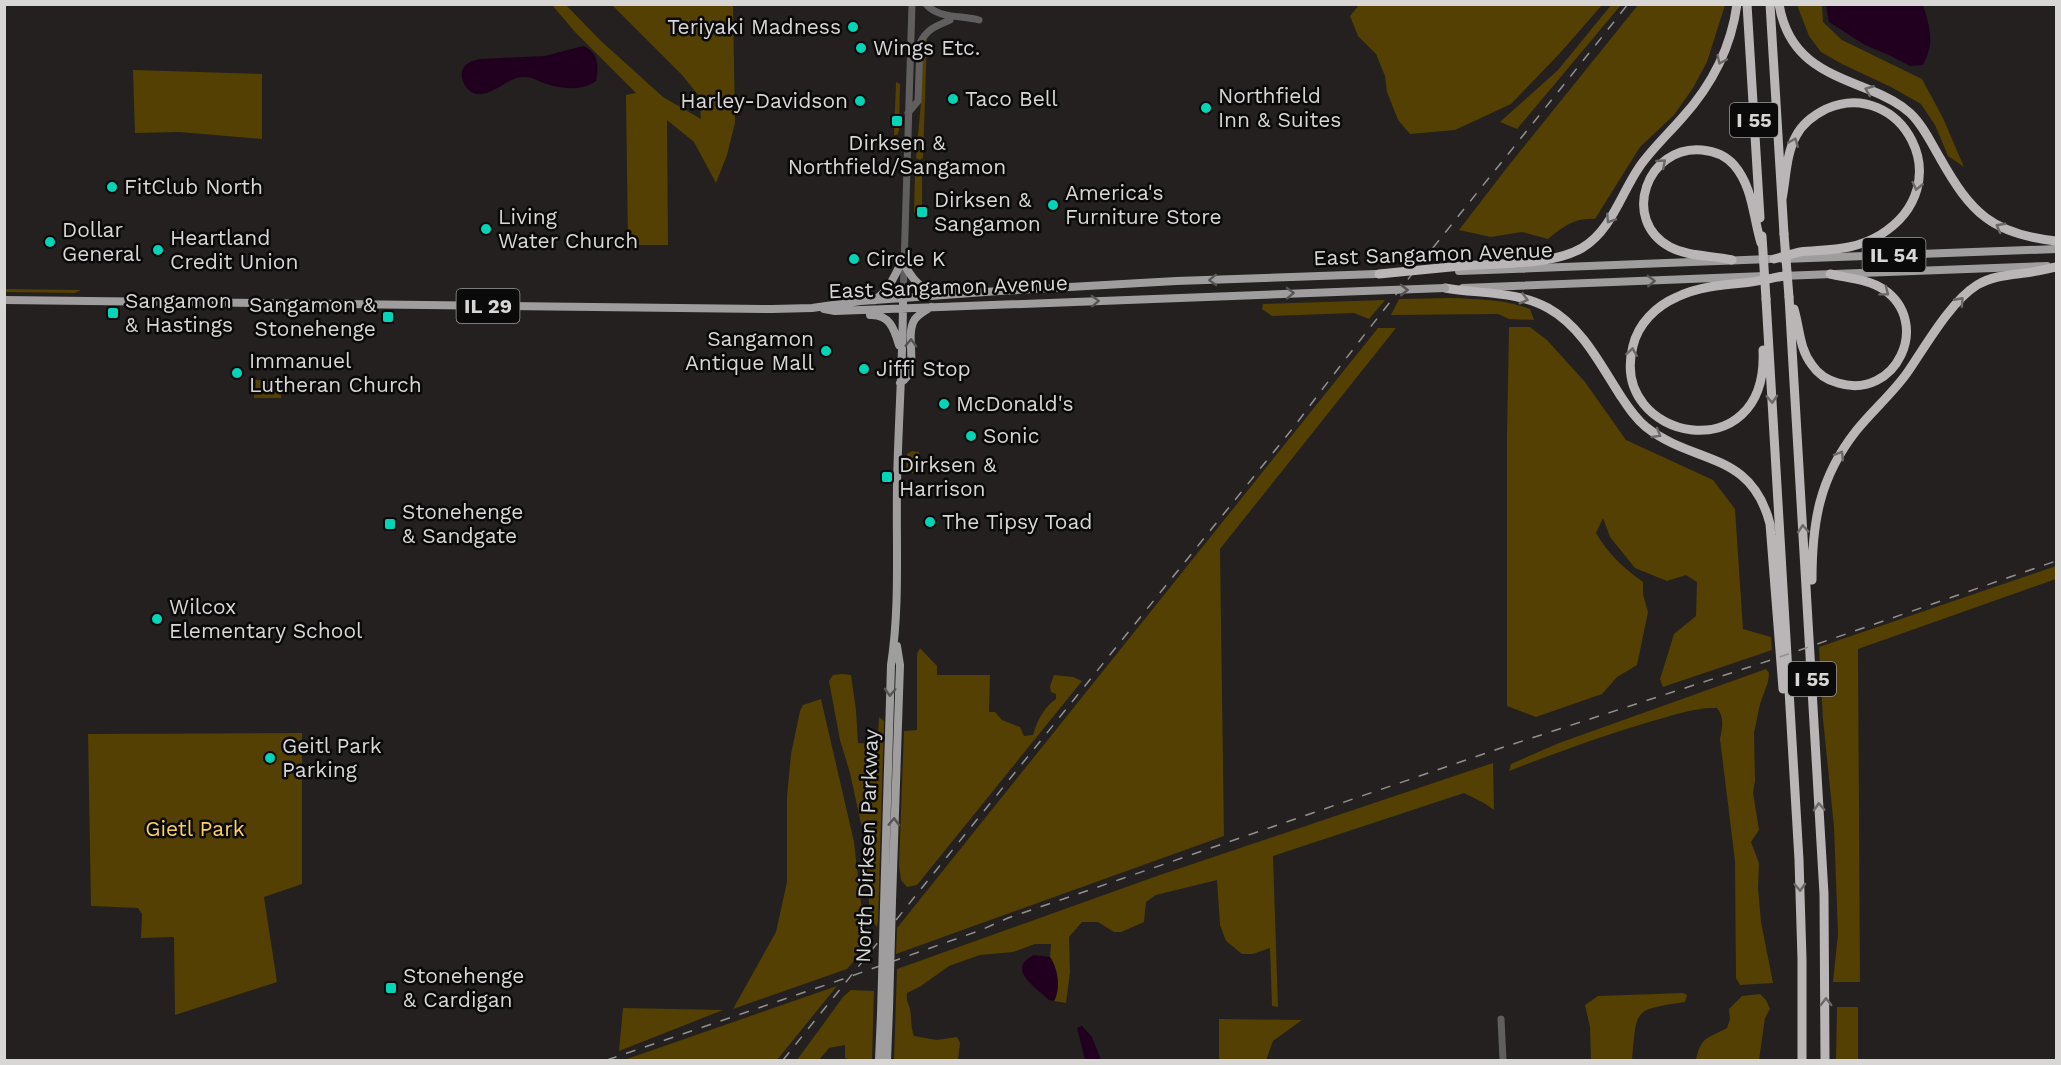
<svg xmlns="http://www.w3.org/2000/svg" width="2061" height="1065" viewBox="0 0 2061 1065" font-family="'Work Sans',sans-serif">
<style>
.green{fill:#534002}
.water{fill:#20001e}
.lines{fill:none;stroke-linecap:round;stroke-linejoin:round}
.minor{stroke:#605e5f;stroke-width:7}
.major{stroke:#a09d9e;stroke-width:8}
.highway{stroke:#bab5b6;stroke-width:9}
.rail{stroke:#939190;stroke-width:1.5;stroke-dasharray:10 10;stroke-linecap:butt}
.major-bridge{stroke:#a09d9e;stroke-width:8}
.highway-bridge{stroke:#bab5b6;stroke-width:9}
.oneway{stroke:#6b6869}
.oneway2{stroke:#565454}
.poi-dot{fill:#00d5b7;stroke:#0b0a0a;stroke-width:2}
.labels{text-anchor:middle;stroke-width:5;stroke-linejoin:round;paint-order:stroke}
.shield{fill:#0b0a0a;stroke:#9b9a99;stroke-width:1.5}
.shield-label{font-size:20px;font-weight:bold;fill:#d9d7d6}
.poi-label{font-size:21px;fill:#d9d7d6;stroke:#0b0a0a;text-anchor:start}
.street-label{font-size:21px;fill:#d9d7d6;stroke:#0b0a0a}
.park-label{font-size:21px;fill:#fbd262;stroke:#0b0a0a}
</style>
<rect width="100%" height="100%" fill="#23201f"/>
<path class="green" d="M1612,4L1621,5L1517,129L1500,122L1558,70Z
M552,5H566L600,40L663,97L701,119L699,96L682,75L612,5H733L735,123L727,155L716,183L694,142L667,120L668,245H628L626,95L636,93L575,32Z
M1359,5V4L1602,5L1561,52L1511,104L1455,130L1410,134L1398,120L1387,92L1385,76L1376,54L1358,36L1350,16Z
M1638,5H1725L1707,62L1693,88L1674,115L1640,147L1595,219C1576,217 1562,227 1548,239L1522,232L1491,237L1459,230L1509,165Z
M1797,5H1822L1823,22L1842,40L1922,79L1943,118L1964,167L1948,156L1935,125L1921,104L1891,87L1842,64L1821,52L1809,36Z
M927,38L923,158L920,160L916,158L921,102L922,47Z
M133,70L262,74V139L179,132L135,133Z
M896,82L900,84L899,131L897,135H894Z
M917,172L922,175V204L920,215L914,212L915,175Z
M5,289L81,290L75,293L5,292Z
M1449,298C1476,299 1504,299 1530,309L1534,320L1509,319L1498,314L1391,315L1399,299Z
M1385,300L1369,319L1354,313L1272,316L1262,309L1263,304Z
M1509,327H1530L1547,340L1585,382L1626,440L1713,480L1735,509L1743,629L1771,637L1772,650L1663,687L1660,679L1674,634L1696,616L1697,582L1686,575L1667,581L1635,568L1610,537L1603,518L1596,533C1608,554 1624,568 1643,582V594L1648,612L1637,665L1617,677L1602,694L1536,717L1507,706V435Z
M1378,328H1396L1220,549L1224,836L896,954L897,928Z
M254,380H282L281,398H254Z
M912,451L919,452V471L917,473H909L906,470L907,454Z
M2056,566V579L1858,649L1860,982H1833L1838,934L1834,827L1823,719L1819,647Z
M920,648L937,666V675H990L989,712H995L1002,720L1020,727L1024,736L1033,735C1037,721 1044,707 1056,699V694L1051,692L1050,686L1054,675L1073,677L1082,681L917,885L907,887L901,880L899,866L904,731L917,730V654Z
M1766,669L1769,673L1768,682L1760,704L1754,733L1755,781L1753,793L1759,830L1751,842L1759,863L1758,888L1761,922L1773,983L1740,985L1736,978L1735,861L1720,739C1722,728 1725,718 1717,708C1694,707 1672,716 1649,722C1602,736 1555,753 1509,771L1511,764L1559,743Z
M842,674L851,675L856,710L858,743L874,744L878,736L879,717L884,721L878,921L877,927L870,918L865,842L850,773L840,740L829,681L833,675Z
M821,699L854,842L866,947L847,969L733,1009L776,932L787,882V797L791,754L800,711L803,705Z
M302,733V884L264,897L277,982L175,1015L174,937L141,938L142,914L138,908L91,906L88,734Z
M1493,763L1494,810L1484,803L1464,793L1273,856L1278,1007L1272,1006L1270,948L1253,954H1242L1226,941L1220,925L1217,880L1156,895L1146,902L1144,922L1121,932H1114L1098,922H1082L1069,937L1070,972L1066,1003L1054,1001C1061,990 1057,967 1050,957L1051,944H1035L1013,952L980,955L949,966L921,986L907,993C906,1000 908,1002 910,1009C912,1019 910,1025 914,1036L937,1040L957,1037L960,1043L958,1060H894L897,969L1157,876Z
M837,986L777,1060H624Z
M851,990L874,991L872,1060H852L845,1058V1045L829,1048L819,1060H797L843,997Z
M1683,993L1687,995L1685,1002C1632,1010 1637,1009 1632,1060H1591L1590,1027L1585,1005L1598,996Z
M1760,994L1766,1000L1770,1009L1765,1018L1759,1060H1696C1701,1036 1707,1039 1727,1028L1730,1019L1729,1009L1742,996Z
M1837,1007H1858V1060H1836Z
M623,1008L723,1010L619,1051Z
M1219,1019L1302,1020L1273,1041L1266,1060H1219Z"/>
<path class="water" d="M1826,5H1923C1930,27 1935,43 1923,65L1910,66L1891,56L1865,45L1829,22Z
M583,46C599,52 599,67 596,81C583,91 561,89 547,84C539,82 533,77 525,77C508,76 495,95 478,94C467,94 457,77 464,67C468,62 474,60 480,59L545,56Z
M1034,955L1050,957C1058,968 1061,988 1054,1001L1049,1000C1036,987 1005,969 1034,955Z
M1082,1026L1092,1037L1101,1060H1085L1077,1028Z"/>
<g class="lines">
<path class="minor" d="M926,4C938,19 962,15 979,20
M908,113L918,101L920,43C927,29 936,26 950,20
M903,299L912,4
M1501,1019L1503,1060"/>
<path class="major" d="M1783,259L2056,249
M904,264C923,298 930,290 966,288
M1459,271L1770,259
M1781,276L2047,266
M1463,288L1765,276
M4,300L772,309L812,308L861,301L999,291L1176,281L1376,274
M875,300C891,289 895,273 904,258
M824,309L835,311L1363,291
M870,315C889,314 894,328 899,345
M900,383C922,371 903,337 915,319C919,314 926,310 931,307
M892,901L900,665L897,646
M884,906L891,665C900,606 896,547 897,487C898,424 903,361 903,299
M879,1060L881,1014
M887,1060L889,1009"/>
<path class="highway" d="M1747,4L1760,218
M1770,4L1784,234
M1779,4C1788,59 1825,72 1870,90C1885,96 1898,102 1910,113C1923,125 1931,143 1940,158C1971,213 1992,234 2056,241
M1774,259C1782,257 1791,254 1800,252C1830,249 1853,251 1880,235C1963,184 1900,76 1826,109C1814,115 1802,124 1796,136C1786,154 1786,179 1782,199
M1732,260C1711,255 1689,257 1670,247C1620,220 1647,145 1702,150C1714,151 1726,156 1734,165C1753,187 1753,217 1761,243
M1461,266C1497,263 1551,266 1582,248C1612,230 1621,193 1640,166C1652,149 1668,134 1682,118C1712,85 1731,49 1737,4
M1445,288C1479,294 1518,291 1548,308C1582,327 1600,364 1620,395C1628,407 1635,418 1646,427C1694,465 1751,450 1770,524L1783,689
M1789,297L1824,894L1825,1060
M1766,299L1799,860L1802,959V1060
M1794,309C1800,329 1799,348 1812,365C1818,374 1827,380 1838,383C1896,401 1933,322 1883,289C1868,279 1847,278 1830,274
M1763,350C1769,473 1608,441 1633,346C1638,324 1656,306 1677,297C1698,287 1720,285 1743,283C1757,282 1771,278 1784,276
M1812,580C1812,523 1819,478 1856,431C1872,411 1892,394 1907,373C1925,347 1950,302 1977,285C1992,276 2009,275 2025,273C2036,272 2046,269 2056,267"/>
<path class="rail" d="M607,1060L843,979L981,930L1008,918L1121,879L1498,749L1774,659L2056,561
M783,1060L1293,428C1401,284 1516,146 1628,4"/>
<path class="major-bridge" d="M1363,291L1445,288
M889,1009L892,901
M881,1014L884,906"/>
<path class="highway-bridge" d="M1784,234L1789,297
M1762,236L1766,299
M1379,274L1461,266"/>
</g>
<defs><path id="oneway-chevron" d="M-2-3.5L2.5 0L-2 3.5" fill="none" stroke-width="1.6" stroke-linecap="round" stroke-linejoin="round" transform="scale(1.5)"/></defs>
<g class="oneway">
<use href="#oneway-chevron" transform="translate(1721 60) rotate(115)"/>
<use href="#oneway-chevron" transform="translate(1869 90) rotate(-158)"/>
<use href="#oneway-chevron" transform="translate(1794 142) rotate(-68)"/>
<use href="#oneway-chevron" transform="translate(1662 163) rotate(-41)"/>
<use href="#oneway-chevron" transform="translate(1917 186) rotate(103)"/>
<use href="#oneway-chevron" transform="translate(1610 219) rotate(123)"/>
<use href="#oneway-chevron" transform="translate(2000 227) rotate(-152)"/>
<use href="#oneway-chevron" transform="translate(1885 292) rotate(37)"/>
<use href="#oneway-chevron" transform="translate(1524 299) rotate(15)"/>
<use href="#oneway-chevron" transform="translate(1960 301) rotate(-48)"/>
<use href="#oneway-chevron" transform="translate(1632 352) rotate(-81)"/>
<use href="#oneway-chevron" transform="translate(1772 399) rotate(87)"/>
<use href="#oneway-chevron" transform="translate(1657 434) rotate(30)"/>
<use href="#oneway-chevron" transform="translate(1840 455) rotate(-58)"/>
<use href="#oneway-chevron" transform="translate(1803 529) rotate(-94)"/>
<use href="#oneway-chevron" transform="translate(1819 807) rotate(-93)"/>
<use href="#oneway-chevron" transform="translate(1800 887) rotate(88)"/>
<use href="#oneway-chevron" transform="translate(1826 1002) rotate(-90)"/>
</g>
<g class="oneway2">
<use href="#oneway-chevron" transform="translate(1213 280) rotate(178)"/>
<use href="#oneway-chevron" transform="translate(1651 281) rotate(-2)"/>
<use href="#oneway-chevron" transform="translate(1404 290) rotate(-1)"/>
<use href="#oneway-chevron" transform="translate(1290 293) rotate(-2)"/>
<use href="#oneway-chevron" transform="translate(1095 301) rotate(-2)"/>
<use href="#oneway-chevron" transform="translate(911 343) rotate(-88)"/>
<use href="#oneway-chevron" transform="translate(890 692) rotate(92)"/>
<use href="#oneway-chevron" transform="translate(894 822) rotate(-88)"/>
</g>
<g class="poi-dot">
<circle cx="853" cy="27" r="6"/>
<circle cx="861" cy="48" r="6"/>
<circle cx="953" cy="99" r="6"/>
<circle cx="860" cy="101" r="6"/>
<circle cx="1206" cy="108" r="6"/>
<rect x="891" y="115" width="12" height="12" rx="3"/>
<circle cx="112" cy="187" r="6"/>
<circle cx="1053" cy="205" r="6"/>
<rect x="916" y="206" width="12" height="12" rx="3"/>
<circle cx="486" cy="229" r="6"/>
<circle cx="50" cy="242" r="6"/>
<circle cx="158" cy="250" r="6"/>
<circle cx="854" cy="259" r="6"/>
<rect x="107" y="307" width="12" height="12" rx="3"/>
<rect x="382" y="311" width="12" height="12" rx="3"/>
<circle cx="826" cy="351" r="6"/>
<circle cx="864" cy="369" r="6"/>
<circle cx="237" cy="373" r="6"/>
<circle cx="944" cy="404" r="6"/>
<circle cx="971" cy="436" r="6"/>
<rect x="881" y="471" width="12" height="12" rx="3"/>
<circle cx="930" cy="522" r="6"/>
<rect x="384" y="518" width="12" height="12" rx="3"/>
<circle cx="157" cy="619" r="6"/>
<circle cx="270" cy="758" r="6"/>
<rect x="385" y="982" width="12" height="12" rx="3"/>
</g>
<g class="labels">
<g class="shield">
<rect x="1730" y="103" width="48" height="34" rx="4.5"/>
<rect x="1862.5" y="238" width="63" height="34" rx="4.5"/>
<rect x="456.5" y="289" width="63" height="34" rx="4.5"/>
<rect x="1788" y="662" width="48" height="34" rx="4.5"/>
</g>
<g class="shield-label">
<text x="1754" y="127">I 55</text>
<text x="1894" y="262">IL 54</text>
<text x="488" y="313">IL 29</text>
<text x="1812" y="686">I 55</text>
</g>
<g class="poi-label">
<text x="841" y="34" text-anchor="end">Teriyaki Madness</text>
<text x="873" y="55">Wings Etc.</text>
<text x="1218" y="103">Northfield<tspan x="1218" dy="24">Inn &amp; Suites</tspan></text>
<text x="965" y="106">Taco Bell</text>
<text x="848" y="108" text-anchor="end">Harley-Davidson</text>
<text x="897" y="150" text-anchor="middle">Dirksen &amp;<tspan x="897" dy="24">Northfield/Sangamon</tspan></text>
<text x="124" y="194">FitClub North</text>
<text x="1065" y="200">America's<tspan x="1065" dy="24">Furniture Store</tspan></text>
<text x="934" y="207">Dirksen &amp;<tspan x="934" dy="24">Sangamon</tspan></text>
<text x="498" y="224">Living<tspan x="498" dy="24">Water Church</tspan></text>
<text x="62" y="237">Dollar<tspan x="62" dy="24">General</tspan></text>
<text x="170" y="245">Heartland<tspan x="170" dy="24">Credit Union</tspan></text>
<text x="866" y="266">Circle K</text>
<text x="125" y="308">Sangamon<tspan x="125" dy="24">&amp; Hastings</tspan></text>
<text x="376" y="312" text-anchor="end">Sangamon &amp;<tspan x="376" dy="24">Stonehenge</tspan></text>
<text x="814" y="346" text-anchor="end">Sangamon<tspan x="814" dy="24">Antique Mall</tspan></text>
<text x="249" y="368">Immanuel<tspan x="249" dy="24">Lutheran Church</tspan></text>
<text x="876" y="376">Jiffi Stop</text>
<text x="956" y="411">McDonald's</text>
<text x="983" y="443">Sonic</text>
<text x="899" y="472">Dirksen &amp;<tspan x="899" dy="24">Harrison</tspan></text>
<text x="402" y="519">Stonehenge<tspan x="402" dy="24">&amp; Sandgate</tspan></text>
<text x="942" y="529">The Tipsy Toad</text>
<text x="169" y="614">Wilcox<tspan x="169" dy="24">Elementary School</tspan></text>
<text x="282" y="753">Geitl Park<tspan x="282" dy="24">Parking</tspan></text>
<text x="403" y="983">Stonehenge<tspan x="403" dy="24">&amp; Cardigan</tspan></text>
</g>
<g class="street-label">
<text transform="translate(1433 254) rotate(-2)" y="7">East Sangamon Avenue</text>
<text transform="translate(948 287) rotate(-2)" y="7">East Sangamon Avenue</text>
<text transform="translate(867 846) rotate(-88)" y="7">North Dirksen Parkway</text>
</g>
<g class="park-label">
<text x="195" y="836">Gietl Park</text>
</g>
</g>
<rect width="2061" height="1065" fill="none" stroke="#d9d7d6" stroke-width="12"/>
</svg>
